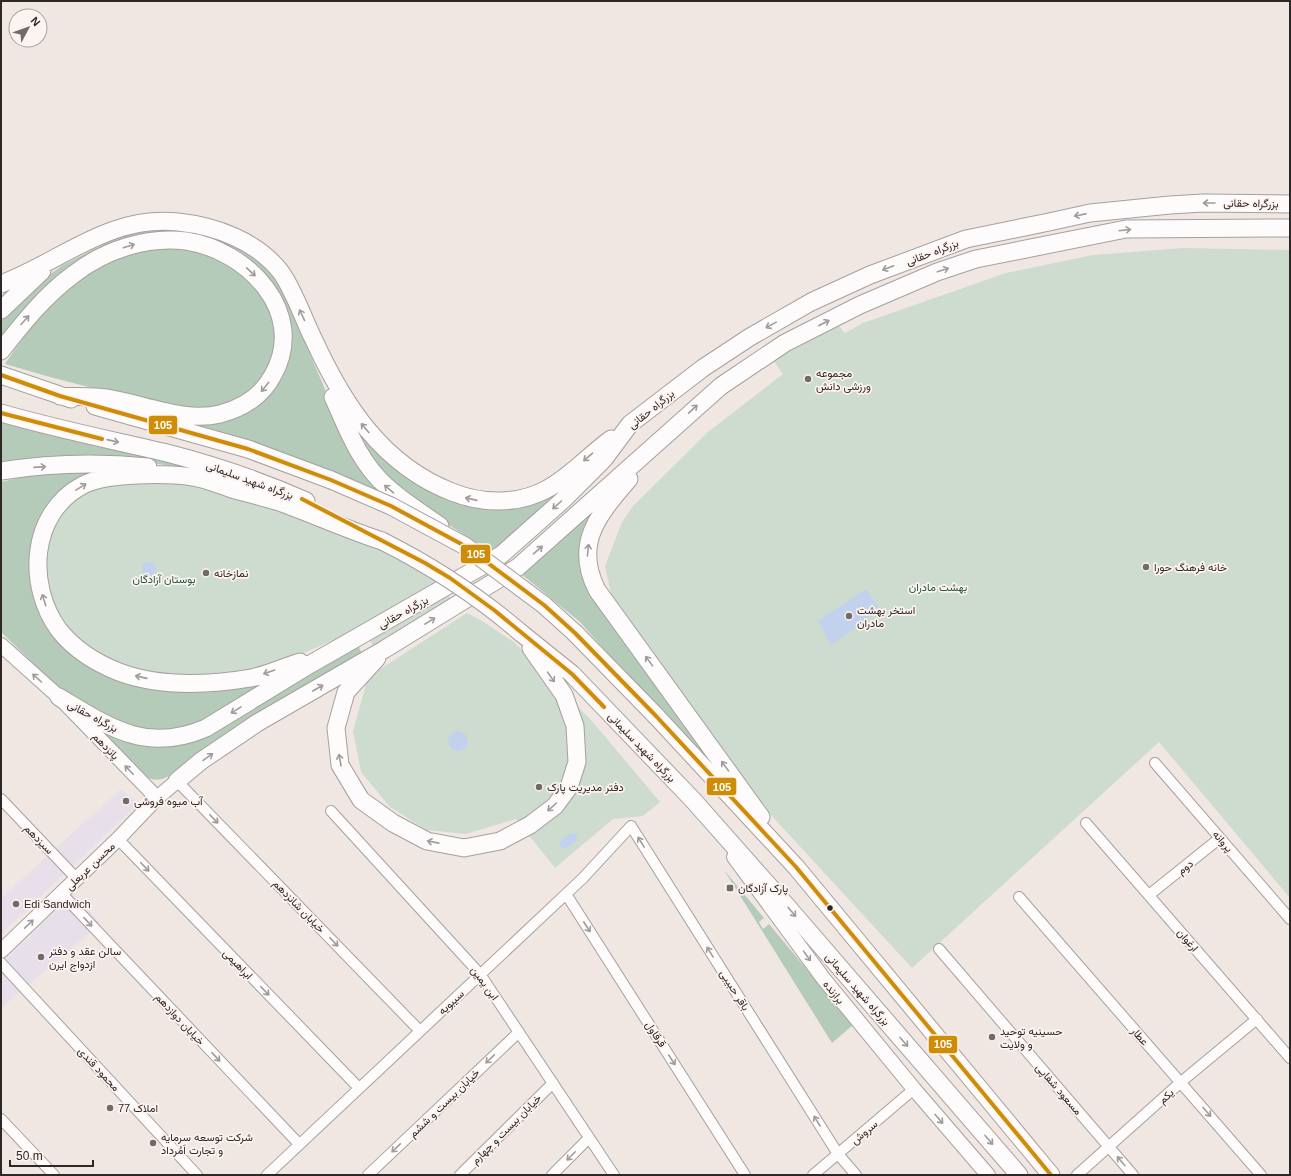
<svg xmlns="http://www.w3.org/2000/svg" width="1291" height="1176" viewBox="0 0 1291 1176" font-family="Arial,Vazirmatn,sans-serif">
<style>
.commercial{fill:#e7e0eb}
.green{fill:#cedbcf}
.forest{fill:#b4cbba}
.water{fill:#c2d1ee}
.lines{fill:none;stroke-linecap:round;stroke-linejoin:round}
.minor-casing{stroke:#a6a09d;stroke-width:12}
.secondary-casing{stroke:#a6a09d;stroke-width:16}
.trunk-casing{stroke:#a6a09d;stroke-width:19}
.minor{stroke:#fdfbfb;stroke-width:10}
.secondary{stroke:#fdfbfb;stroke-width:14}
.trunk{stroke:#fdfbfb;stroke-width:17}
.trunk-bridge-casing{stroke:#a6a09d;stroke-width:19;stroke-linecap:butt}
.trunk-bridge{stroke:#fdfbfb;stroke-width:17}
.bus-1-casing{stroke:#fdf3f0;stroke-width:7}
.bus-1{stroke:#cf8d07;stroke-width:4}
.oneway{stroke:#9f9c9b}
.poi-dot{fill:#716a68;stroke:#fdf3f0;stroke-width:1.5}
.bus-dot{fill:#2d2725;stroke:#fdf3f0;stroke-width:1.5}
.labels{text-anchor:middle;stroke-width:3.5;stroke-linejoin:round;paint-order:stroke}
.street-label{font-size:11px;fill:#2d2725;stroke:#fdf3f0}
.poi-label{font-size:11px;fill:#2d2725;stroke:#fdf3f0;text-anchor:start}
.park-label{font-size:11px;fill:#1d573b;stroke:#fdf3f0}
.line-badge{stroke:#fdf3f0;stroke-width:1.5}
.badge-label{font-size:11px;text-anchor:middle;font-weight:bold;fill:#fff}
</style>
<rect width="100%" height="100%" fill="#f0e7e3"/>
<path class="commercial" d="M121,789L138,804L1,934V898Z
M73,895L101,923L1,1008V964Z"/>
<path class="green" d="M1184,248L1290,250V898L1159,742L912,968L771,815L718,749L613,603L605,566L622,522L633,506L708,432L783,374L773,360L839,326L845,333L863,323L1006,273L1093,255Z
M173,482L279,508L394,555L442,584L353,632L254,674L153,676L91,653L61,623L43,577L45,542L63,507L101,484Z
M445,594L459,603L374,648L367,635Z
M467,613L482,621L514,642L592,721L660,802L643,816L613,819L555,868L516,819L466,834L427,830L390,807L361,772L353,731L368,677Z"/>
<path class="forest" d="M157,229L202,233L238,247L254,257L268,270L283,291L345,436L399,500L267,447L211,429L115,405L219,418L283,366L263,278L163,237L36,297L1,336V321L7,314L49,275L63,265L119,236Z
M142,246L203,249L260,286L279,337L259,389L216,411L166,407L50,377L5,364C31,325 60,289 99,262C110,254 129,251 142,246Z
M338,393L371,440L488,505L589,467L491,553L392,487L375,470Z
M1,422L155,456L251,486L188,469L146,462L1,464Z
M48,471L117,472L43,518L41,612L112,676L278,674L187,731L137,729L69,698L1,632V482Z
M612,493L581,553L760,819L648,699L580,622L520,573Z
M357,642L362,654L175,773C164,779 156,783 144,776L72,708L177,743Z
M724,870L764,918L759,922L763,929L769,924L853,1025L832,1043Z"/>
<path class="water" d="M142 569a7 7 0 1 1 14 0a7 7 0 1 1-14 0Z
M866,589L880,610L831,645L818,621Z
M448 741a10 10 0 1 1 20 0a10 10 0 1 1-20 0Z
M571,833L576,834L577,840L568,847L563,849L560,845L561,841Z"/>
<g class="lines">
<defs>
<path id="minor" d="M1155,763L1290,919
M177,781L420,1031
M1,799L77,879
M331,811L480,974L614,1175
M1086,823L1290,1058
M118,839L359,1088
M61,893L299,1144
M566,894L745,1175
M1149,895L1220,838
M1019,897L1261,1175
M939,949L1133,1175
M1,963L197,1175
M1,1119L54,1175
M267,1175L583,878L631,826L838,1154L856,1175
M368,1175L519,1032
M460,1175L553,1083
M552,1175L589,1138
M813,1175L914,1089
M1077,1175L1181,1082L1257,1019"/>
<path id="secondary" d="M1,645L59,697L157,798
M734,857L823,978L914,1089L988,1175
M1,951L118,839L157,798L177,781"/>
<path id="trunk" d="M1,284C62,261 108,215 178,222C216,226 256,241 280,271C292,286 304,320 313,338C343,404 382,465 452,492C482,504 518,505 547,489C570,477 589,455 611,439
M1,310L42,271
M1,351C23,323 45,295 74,274C105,250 147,236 186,241C247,250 308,312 273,375C262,396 243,408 220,414C184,423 141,403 106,398C91,396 75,397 60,396
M1,375L71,399
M333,397C347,428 359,462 386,486C402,501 422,513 440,526
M95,406L248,449L331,480
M1,413C56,429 112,440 167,453C214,465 261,481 306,501
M1,471C50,463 100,462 148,467
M629,479C599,514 573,543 597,590L761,817
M521,633L572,674L693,800L785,904L1019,1175
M575,633L656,716L796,867L1051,1175
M377,658L346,692L336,728L340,765L361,800L393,823L427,841L464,848L500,841L530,825L555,806L569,787L577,762L575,726L564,695L531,648
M300,662C284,667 267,675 251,678C209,685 159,687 119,672C96,663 74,649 59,630C26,585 30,513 83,485C107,473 166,473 193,477C207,479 222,486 235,490C251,494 266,498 282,503C315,515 348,530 382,541
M59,697C109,727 146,754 206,728L309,665L501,555L563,500L604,459L630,424L703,368L750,337L811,302L870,275L966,239L1049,222L1090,213L1170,205L1203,203L1290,204
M177,781L201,761L257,723L385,649L518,567L721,386L785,343L860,305L937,272L976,259L1126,229L1290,228"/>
</defs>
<use href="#minor" class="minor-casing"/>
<use href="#secondary" class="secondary-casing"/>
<use href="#trunk" class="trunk-casing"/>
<use href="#minor" class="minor"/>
<use href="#secondary" class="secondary"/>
<use href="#trunk" class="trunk"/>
<defs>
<path id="trunk-bridge" d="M331,480L391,506L465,546L544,605L575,633
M382,541C432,566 478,596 521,633"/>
</defs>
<use href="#trunk-bridge" class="trunk-bridge-casing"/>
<use href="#trunk-bridge" class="trunk-bridge"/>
<defs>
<path id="bus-1" d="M1,375L60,396L248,449L331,480L391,506L465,546L544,605L575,633L656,716L796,867L1051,1175
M1,413L102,439
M302,499L425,563L450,578L494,610L572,674L604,707"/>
</defs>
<use href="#bus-1" class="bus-1-casing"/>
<use href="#bus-1" class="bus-1"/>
</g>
<defs><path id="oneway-shaft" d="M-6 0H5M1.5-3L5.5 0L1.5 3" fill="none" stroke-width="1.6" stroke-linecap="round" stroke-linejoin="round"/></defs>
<g class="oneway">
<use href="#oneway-shaft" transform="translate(1209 203) rotate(180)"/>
<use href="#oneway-shaft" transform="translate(1080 215) rotate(169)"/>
<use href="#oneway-shaft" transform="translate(1125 230) rotate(-7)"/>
<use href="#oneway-shaft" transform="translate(129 246) rotate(-17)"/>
<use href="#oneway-shaft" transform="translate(888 268) rotate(159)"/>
<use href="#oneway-shaft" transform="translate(943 270) rotate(-18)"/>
<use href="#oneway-shaft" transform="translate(251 272) rotate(43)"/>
<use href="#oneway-shaft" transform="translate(302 315) rotate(-115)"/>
<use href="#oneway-shaft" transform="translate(25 320) rotate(-48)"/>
<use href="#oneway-shaft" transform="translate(824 323) rotate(-27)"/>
<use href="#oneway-shaft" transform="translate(771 325) rotate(151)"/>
<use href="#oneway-shaft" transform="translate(265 387) rotate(128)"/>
<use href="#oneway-shaft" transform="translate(693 409) rotate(-43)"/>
<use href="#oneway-shaft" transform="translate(365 428) rotate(-130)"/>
<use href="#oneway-shaft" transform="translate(113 441) rotate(13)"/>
<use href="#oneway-shaft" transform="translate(588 457) rotate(139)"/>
<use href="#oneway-shaft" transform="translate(40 467) rotate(-4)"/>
<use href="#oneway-shaft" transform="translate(81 487) rotate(-31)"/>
<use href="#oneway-shaft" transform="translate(389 489) rotate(-140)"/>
<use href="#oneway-shaft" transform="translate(471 499) rotate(-167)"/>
<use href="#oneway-shaft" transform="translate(557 505) rotate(138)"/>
<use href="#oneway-shaft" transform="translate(538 550) rotate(-41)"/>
<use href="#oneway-shaft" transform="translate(588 550) rotate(-84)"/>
<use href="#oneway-shaft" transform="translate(44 600) rotate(-107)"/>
<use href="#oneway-shaft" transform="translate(430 621) rotate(-32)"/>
<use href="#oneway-shaft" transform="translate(649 661) rotate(-126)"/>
<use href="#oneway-shaft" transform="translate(269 672) rotate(161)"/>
<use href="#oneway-shaft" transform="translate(141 677) rotate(-167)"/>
<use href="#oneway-shaft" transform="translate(551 677) rotate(55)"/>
<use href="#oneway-shaft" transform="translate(37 678) rotate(-138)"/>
<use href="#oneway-shaft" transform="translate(318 688) rotate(-30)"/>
<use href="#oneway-shaft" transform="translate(236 710) rotate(148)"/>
<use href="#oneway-shaft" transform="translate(208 757) rotate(-35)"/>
<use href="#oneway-shaft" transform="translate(340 760) rotate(-100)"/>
<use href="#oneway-shaft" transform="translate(725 766) rotate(-126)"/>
<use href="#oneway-shaft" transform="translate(129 770) rotate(-134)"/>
<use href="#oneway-shaft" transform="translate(552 807) rotate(138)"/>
<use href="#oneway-shaft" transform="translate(214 819) rotate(46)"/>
<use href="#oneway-shaft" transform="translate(433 842) rotate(-169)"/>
<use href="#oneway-shaft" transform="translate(641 842) rotate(-122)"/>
<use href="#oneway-shaft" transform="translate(145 867) rotate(46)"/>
<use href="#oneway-shaft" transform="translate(792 912) rotate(49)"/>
<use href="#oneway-shaft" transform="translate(88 922) rotate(47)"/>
<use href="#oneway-shaft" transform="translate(29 924) rotate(-44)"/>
<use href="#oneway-shaft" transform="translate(587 927) rotate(57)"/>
<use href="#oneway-shaft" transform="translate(334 942) rotate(46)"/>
<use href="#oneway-shaft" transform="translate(710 952) rotate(-122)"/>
<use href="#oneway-shaft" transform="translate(807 956) rotate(54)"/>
<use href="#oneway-shaft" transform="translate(265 991) rotate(46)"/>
<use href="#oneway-shaft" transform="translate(904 1042) rotate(49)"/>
<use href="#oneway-shaft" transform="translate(216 1057) rotate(47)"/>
<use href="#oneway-shaft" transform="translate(490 1059) rotate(136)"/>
<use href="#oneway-shaft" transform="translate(672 1060) rotate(57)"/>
<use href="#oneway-shaft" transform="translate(1207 1112) rotate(49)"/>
<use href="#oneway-shaft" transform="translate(939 1119) rotate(49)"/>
<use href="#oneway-shaft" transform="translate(817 1121) rotate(-122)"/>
<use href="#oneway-shaft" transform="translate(989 1140) rotate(49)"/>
<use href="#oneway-shaft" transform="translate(396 1148) rotate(136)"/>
<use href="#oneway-shaft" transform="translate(571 1156) rotate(135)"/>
<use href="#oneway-shaft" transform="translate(1121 1161) rotate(-130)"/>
</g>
<g class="poi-dot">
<circle cx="808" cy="379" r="4"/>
<circle cx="1146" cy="567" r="4"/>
<circle cx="206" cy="573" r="4"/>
<circle cx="849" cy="616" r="4"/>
<circle cx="539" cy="787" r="4"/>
<circle cx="126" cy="801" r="4"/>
<rect x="726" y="884" width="8" height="8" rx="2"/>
<circle cx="16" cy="904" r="4"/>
<circle cx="41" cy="957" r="4"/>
<circle cx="992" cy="1037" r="4"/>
<circle cx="110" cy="1108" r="4"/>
<circle cx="153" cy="1143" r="4"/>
</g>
<circle class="bus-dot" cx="830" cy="908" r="3.5"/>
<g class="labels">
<g class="street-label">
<text transform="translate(1251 203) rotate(1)" y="4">بزرگراه حقانی</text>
<text transform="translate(932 252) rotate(-21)" y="4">بزرگراه حقانی</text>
<text transform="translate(651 409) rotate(-39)" y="4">بزرگراه حقانی</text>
<text transform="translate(250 480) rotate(20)" y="4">بزرگراه شهید سلیمانی</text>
<text transform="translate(403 612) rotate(-29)" y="4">بزرگراه حقانی</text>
<text transform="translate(93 716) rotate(28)" y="4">بزرگراه حقانی</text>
<text transform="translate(106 746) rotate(46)" y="4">پانزدهم</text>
<text transform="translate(642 747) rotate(46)" y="4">بزرگراه شهید سلیمانی</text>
<text transform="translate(39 839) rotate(46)" y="4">سیزدهم</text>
<text transform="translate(1223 841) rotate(49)" y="4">پروانه</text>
<text transform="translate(90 866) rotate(-44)" y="4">محسن عربعلی</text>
<text transform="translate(1185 867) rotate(-39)" y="4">دوم</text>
<text transform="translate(299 906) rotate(46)" y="4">خیابان شانزدهم</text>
<text transform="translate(1188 940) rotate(49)" y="4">ارغوان</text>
<text transform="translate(238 964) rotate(46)" y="4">ابراهیمی</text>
<text transform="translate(485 983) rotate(54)" y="4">ابن یمین</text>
<text transform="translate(858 989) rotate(49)" y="4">بزرگراه شهید سلیمانی</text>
<text transform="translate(735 990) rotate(58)" y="4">باقر حبیبی</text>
<text transform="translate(834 992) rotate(51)" y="4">برازنده</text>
<text transform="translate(451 1002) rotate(-43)" y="4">سیبویه</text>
<text transform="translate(180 1019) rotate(47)" y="4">خیابان دوازدهم</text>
<text transform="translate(656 1034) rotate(57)" y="4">قرقاول</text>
<text transform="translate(1140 1036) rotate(49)" y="4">عطار</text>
<text transform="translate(99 1069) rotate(47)" y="4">محمود قندی</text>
<text transform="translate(1059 1089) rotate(49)" y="4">مسعود شفاپی</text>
<text transform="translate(1166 1096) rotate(-43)" y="4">یکم</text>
<text transform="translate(444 1103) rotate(-44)" y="4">خیابان بیست و ششم</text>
<text transform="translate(506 1129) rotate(-45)" y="4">خیابان بیست و چهارم</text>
<text transform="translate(864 1132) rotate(-40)" y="4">سروش</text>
</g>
<g class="poi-label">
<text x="816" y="377">مجموعه<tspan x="816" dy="13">ورزشی دانش</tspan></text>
<text x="1154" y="571">خانه فرهنگ حورا</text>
<text x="214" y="577">نمازخانه</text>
<text x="857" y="614">استخر بهشت<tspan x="857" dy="13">مادران</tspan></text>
<text x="547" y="791">دفتر مدیریت پارک</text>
<text x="134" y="805">آب میوه فروشی</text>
<text x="738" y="892">پارک آزادگان</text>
<text x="24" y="908">Edi Sandwich</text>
<text x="49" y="955">سالن عقد و دفتر<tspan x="49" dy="13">ازدواج ایرن</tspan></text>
<text x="1000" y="1035">حسینیه توحید<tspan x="1000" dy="13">و ولایت</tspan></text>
<text x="118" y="1112">املاک 77</text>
<text x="161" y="1141">شرکت توسعه سرمایه<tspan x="161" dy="13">و تجارت اَمُرداد</tspan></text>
</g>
<g class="park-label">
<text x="164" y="583">بوستان آزادگان</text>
<text x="938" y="591">بهشت مادران</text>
</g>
</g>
<g class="line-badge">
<rect x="148" y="415" width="30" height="20" rx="4" fill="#cf8d07"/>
<rect x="460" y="544" width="31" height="20" rx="4" fill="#cf8d07"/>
<rect x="706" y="777" width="31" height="19" rx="4" fill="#cf8d07"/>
<rect x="928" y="1035" width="30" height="19" rx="4" fill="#cf8d07"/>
</g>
<g class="badge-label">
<text x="163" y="429">105</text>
<text x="476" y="558">105</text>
<text x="722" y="791">105</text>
<text x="943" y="1048">105</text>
</g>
<rect width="1291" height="1176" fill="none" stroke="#2d2725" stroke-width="4"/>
<g transform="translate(28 28) rotate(49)"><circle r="19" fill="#fdf3f0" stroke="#aaa19f"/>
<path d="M0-3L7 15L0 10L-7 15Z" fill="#716a68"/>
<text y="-6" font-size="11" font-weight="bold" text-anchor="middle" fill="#2d2725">N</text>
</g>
<path d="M10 1160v6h83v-6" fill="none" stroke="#2d2725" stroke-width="2"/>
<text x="16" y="1160" font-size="12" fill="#2d2725" stroke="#fdf3f0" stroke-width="3" paint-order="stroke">50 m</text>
</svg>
